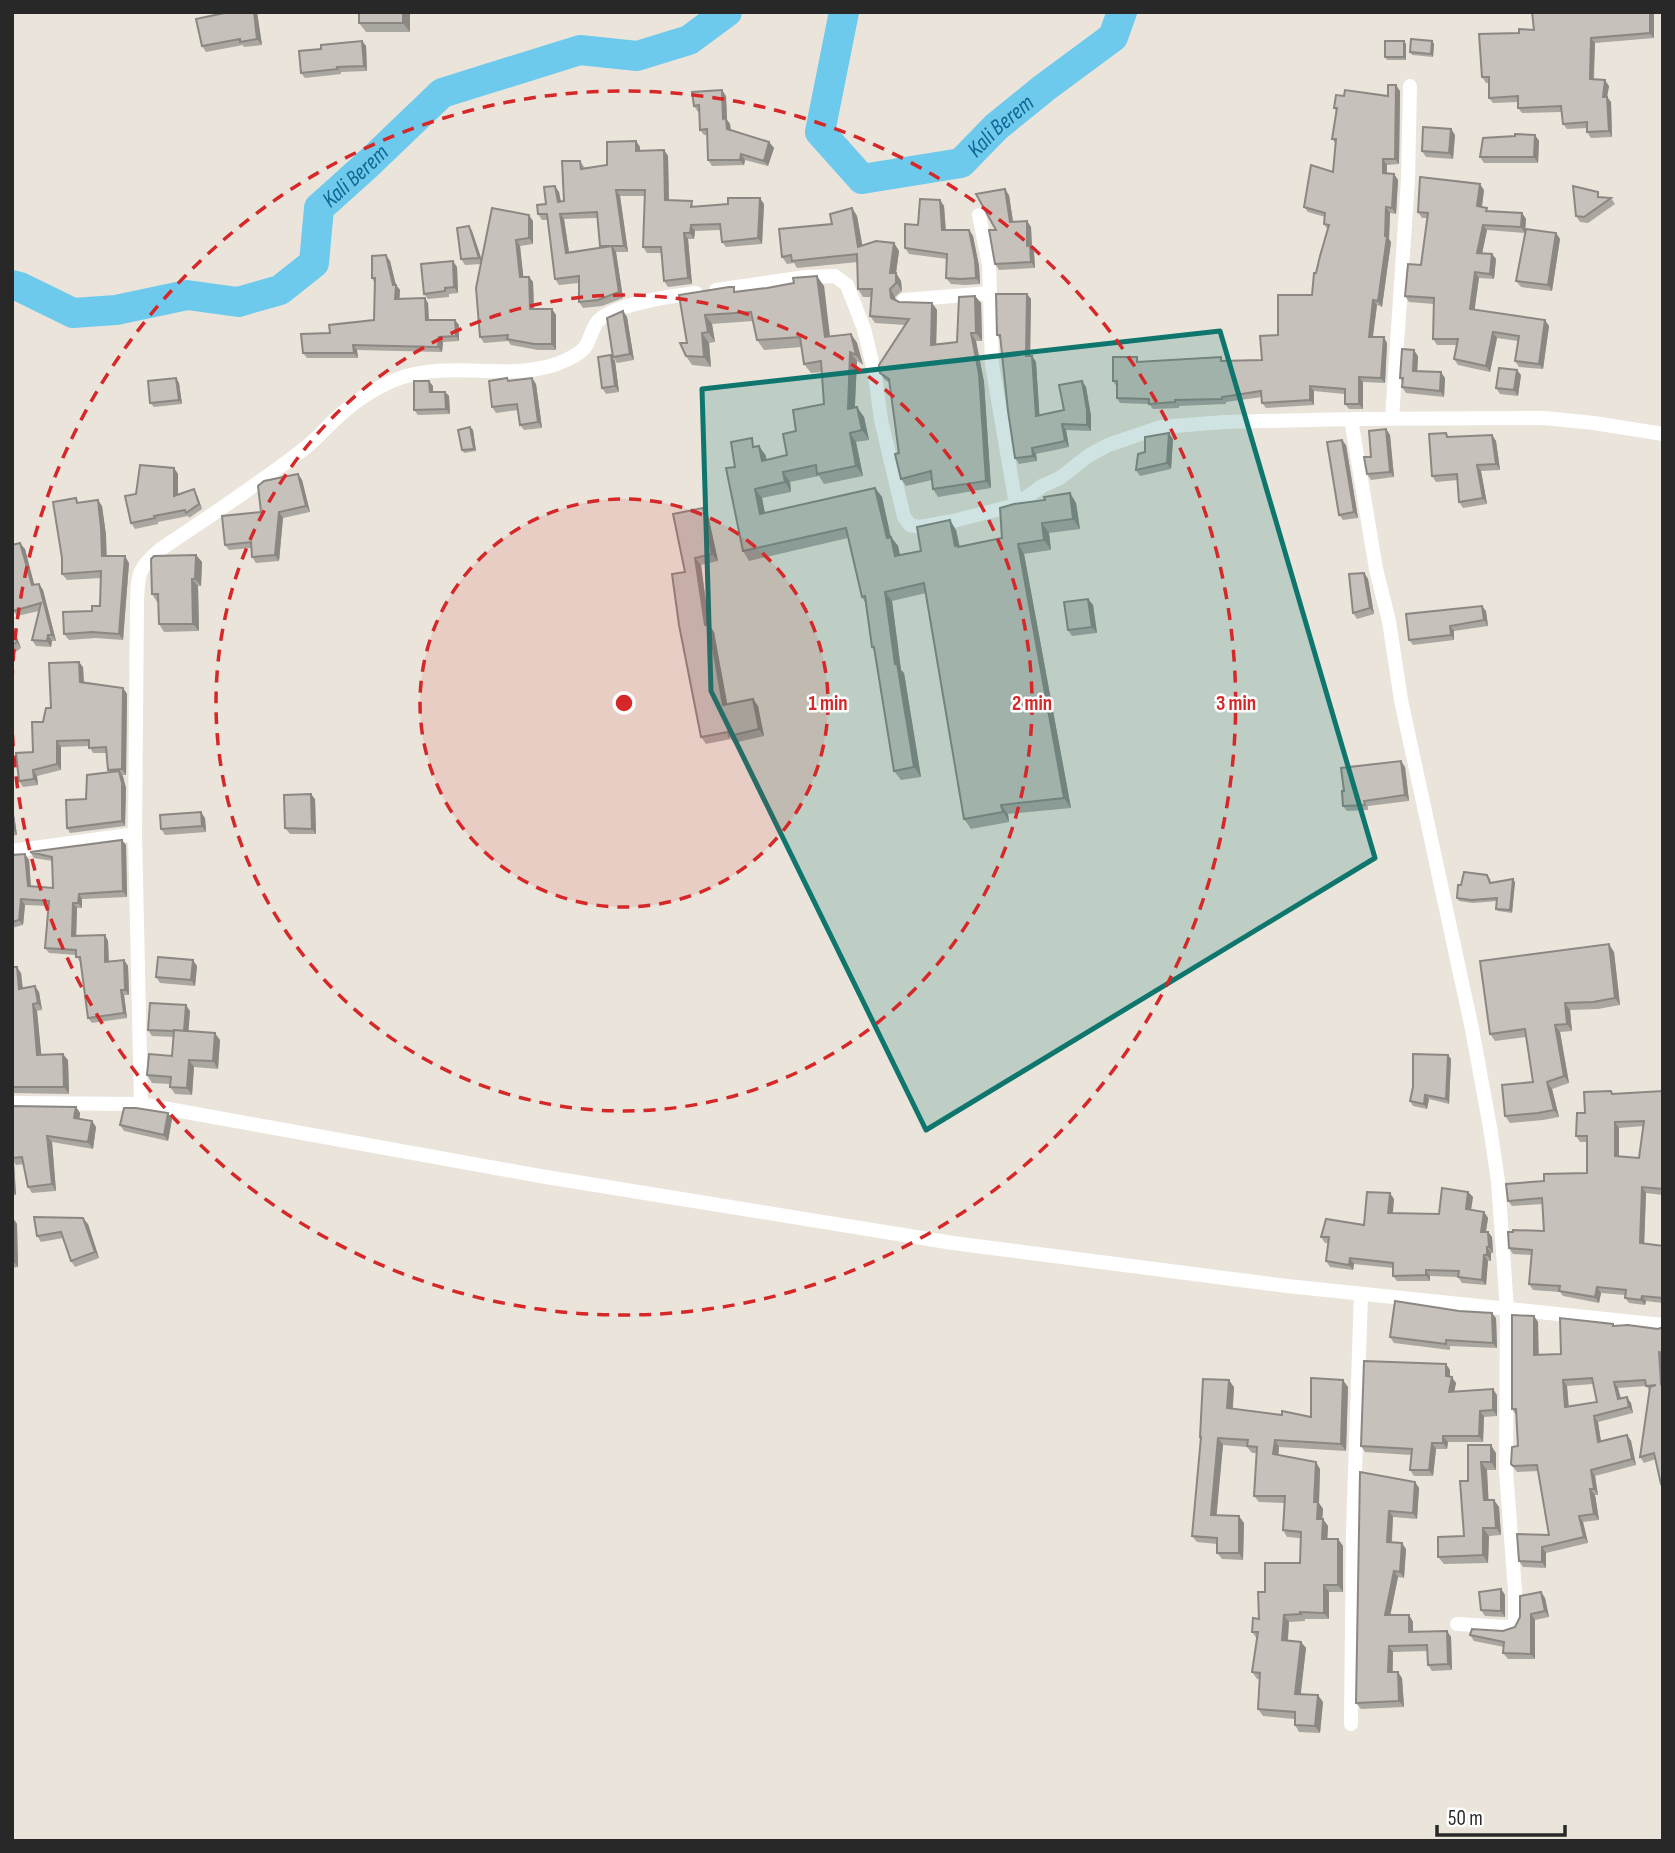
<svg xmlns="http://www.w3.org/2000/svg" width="1675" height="1853" viewBox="0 0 1675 1853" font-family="'Sofia Sans Condensed',sans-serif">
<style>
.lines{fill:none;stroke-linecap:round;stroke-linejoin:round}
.river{stroke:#6ecaec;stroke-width:30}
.minor{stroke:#fff;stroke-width:14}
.wall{fill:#aaa6a0;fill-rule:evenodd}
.shaded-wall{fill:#8b8782}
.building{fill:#c6c1ba;stroke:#8b8782;stroke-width:2;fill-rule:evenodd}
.marked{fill:#0f766e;fill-opacity:0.2;stroke:#0f766e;stroke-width:5;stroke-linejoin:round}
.ring{fill:none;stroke:#d62828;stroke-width:3.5;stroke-dasharray:12 9}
.labels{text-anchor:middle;stroke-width:5;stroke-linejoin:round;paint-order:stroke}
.water-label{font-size:23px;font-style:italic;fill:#106795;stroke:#fff}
.centre{fill:#d62828;stroke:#fff;stroke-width:3.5}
.ring-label{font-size:21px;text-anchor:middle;font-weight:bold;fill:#d62828;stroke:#fff;stroke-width:5;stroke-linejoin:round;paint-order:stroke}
</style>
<rect width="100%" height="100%" fill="#ebe4da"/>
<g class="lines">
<g class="river">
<path id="s1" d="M844,12L820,132L862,179L961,163L996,127L1044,88L1113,37L1122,12"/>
<path id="s2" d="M12,285L20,287L73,313L116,310L187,295L238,302L280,290L314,263L319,208L369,163L442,93L580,50L637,56L689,40L727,12"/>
</g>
<path class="minor" d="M979,215L989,265L992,364L1016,505
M716,290L805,277L835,276L847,285L864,329L875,375L881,420L904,517L910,525L920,527L953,521L1016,505L1042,486L1060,478L1088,456L1108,445L1161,427L1224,422L1351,419
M696,293C671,296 617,304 599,320C593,326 591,336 587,344C582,354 567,360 557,364C507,381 453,361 403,377C380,385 359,398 340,415C328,425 318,438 305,448C259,484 210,516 161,549C138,568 138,573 137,602L135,834L141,1104L540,1176L953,1243L1287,1286L1663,1325
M904,300L990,293
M1392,419L1408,179L1410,86
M12,851L135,834
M12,1103L141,1104
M1457,1624L1506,1627L1512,1626L1515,1622V1591L1506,1471L1507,1309L1498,1181L1490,1127L1472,1029L1401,700L1389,621L1376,569L1351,419L1544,418L1594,423L1663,434
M1351,1724L1353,1531L1361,1294"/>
</g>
<path class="wall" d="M229,12H257L262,45L244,47L243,45L206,52L202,46Z
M410,12V32H366L359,23Z
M1532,12H1663V14H1654V38L1595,43L1594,80L1609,86L1607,97L1611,102L1612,137L1591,138L1587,132V128L1567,129L1563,124L1562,112L1522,113L1518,108V102L1493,103L1489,98V83H1486L1482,77L1519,33L1534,30Z
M362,41L366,46L367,71L341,72V74L305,78L301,73L321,49Z
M1432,41L1434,44L1433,57L1412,55L1410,52Z
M1406,44V60H1387L1385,57Z
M1400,91L1399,164L1387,165V173L1394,174L1398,180L1396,214L1390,213L1389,239L1391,242L1382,307L1377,305L1373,337L1387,343L1385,383L1363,382V409H1349L1345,404V394L1314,391V405L1266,408L1262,403V397L1226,402V404L1179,406V408L1153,409L1149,404L1120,403L1117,398V387L1113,381L1140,362L1262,360L1278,335L1312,295L1328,230L1324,224L1325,217L1308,212L1304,207L1333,172L1336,144L1332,139L1337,112L1334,108L1344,96H1388Z
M726,96L727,120L730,124L731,130L769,142L774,148L768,166L745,160L744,165L712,166L708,160L707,135H704L700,130V111L698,112L694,106Z
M1451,129L1455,135L1453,159L1426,157L1422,151Z
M1535,135L1539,141L1538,163H1484L1480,157Z
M636,141L640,147V151L664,150L668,156L669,200L695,206L764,204L762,244L726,247L722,242L720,230L695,231L694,239H688L692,284L668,287L664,281L662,253H647L643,247L645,196H620L628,252H616L623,298L602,306L583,308L579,302V283L559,285L555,279L548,220H542L538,214L546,204L559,192L561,202L564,201L580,161L585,168L607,165ZM597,218L600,246L602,248L569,252L564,219Z
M1484,190L1482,207L1488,211L1522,213L1526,219L1525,233L1487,230L1482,253L1492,254L1496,259L1494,279L1479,278L1474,309L1549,326L1543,369L1519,367L1515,361L1518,341L1497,338L1490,372L1458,365L1454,359L1457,345H1437L1433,339L1434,304L1409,302L1405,296L1421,265L1427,218H1422L1418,212Z
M1009,195L1013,222L1027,221L1031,227L1032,249L1034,252L1035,268L999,270L995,264L996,230Z
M1602,198H1611L1615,204L1588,223L1580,222L1576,216Z
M940,200L944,206L946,230H969L973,236L979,266L980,284L965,285L951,284L946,278L947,259L909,254L905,248L918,225Z
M852,208L857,216L862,245L894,243L899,251L896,273L901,281L902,291L895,297L896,301L899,302L932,303L937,310L936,344L957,342L975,296L981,303L982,341H976L984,382L991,488L938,497L933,489L932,480L906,486L901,479L890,383L885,380L880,373L905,325L875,323L870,316L871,297H863L858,289V262L797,268L794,263L787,264L782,257L832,224Z
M533,221V244L520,246L523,277H529L533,282L534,309H552L556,315V350H538L511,345L508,341L484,343L480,337L481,264L465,265L461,259L469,226L472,231L482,260Z
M1556,233L1560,239L1552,291L1521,287L1516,281Z
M390,261L396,285L400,290L399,299L428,303L429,320L459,325V341L443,342L442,352L357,350L358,358H307L303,353L330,333L374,320V282L372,278Z
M457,267L458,293L449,294V297L428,299L424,294Z
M824,286L830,336L851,334L857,343L863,365L857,361L855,408L864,417L869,440L856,442L863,476L824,484L819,476L790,482L791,492L762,498L765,513L875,488L882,497L891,537L898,546L900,555L921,551L956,530L960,547L1002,538L1045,500L1070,493L1076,503L1080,529L1049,533L1051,550L1024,554L1071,808L1008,814L1009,822L971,829L964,819L926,593L892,601L901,670L904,673L921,777L901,780L894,771L874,651L872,647L865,602L862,597L848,538L749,561L743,551L735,467L758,446L766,456V460L787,455L796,431L824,404L822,372L811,373L804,364L802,347L764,350L757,340L753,321L712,324L715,342L709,343L711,367L692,365L686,356L687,343L679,295Z
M1027,294L1031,299L1030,356H1032L1036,362L1039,415L1064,410L1082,381L1086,387L1091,416V431L1066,430L1069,447L1036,454L1037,461L1019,464L1015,458L1000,339L997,335Z
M623,311L627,317L634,360L617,363L613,357Z
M1418,356L1417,371L1445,378L1444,397L1406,393L1402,387V382L1400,378Z
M615,361L619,392L606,394L602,388Z
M1521,375L1518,396L1500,394L1496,388Z
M176,378L179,383L182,404L154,407L150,403Z
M509,381L536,384L542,428L524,430L520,425L518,410L496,413L492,407Z
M433,386V392H445L449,396L450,414L418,415L414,410Z
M470,427L473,430L476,451L464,453L462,450Z
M1386,429L1390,435L1394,477L1371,480L1367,474Z
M1446,433L1449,437L1492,435L1496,441L1500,470L1481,471L1487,504L1463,508L1459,502L1458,480L1436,482L1432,476Z
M1173,439L1171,469L1140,476L1136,470L1145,452Z
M1346,445L1358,518L1343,520L1339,515Z
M174,468L178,474V495H197L202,509L189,518L188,516L158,522V524L135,529L131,523L136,494Z
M298,474L302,480L310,512L283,518L279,561L256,563L252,557L251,548L229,550L225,545L261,512Z
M79,503L102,506L106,535V556L129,563L123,640L96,638L69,640L64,634L92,611L100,606L101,578L67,580L62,574Z
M703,508L708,515L718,561L701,565L709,625L714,632L727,705L753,699L758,706L764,736L734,743L731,739L706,744L701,737L685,572Z
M25,549L34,585L39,584L43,590L56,641H52L51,647L36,646L32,640L39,611L17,616L12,609Z
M196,555L202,562L201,586H198L199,631L164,632L159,624L158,602H157L152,594Z
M1364,573L1368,579L1374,614L1357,619L1353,613Z
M1088,599L1093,605L1097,633L1072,636L1068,630Z
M1486,611L1488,626L1454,631V640L1413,645L1409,640Z
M12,625L21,648L12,655Z
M83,667L84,682L123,688L127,694L126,775H122L126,788L125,826L70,833L67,828L86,799L109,772L108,770L107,753H93L89,746L61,747V770L37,776L38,785L23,787L19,781L33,752L43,722L51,708Z
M1405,767L1409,801L1368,806V810L1347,811L1343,806Z
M315,799L316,834H290L285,828Z
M12,801L17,835L12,836Z
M205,818L206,832L165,835L161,829Z
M122,840L126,845L127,897L82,899V908H77L76,936L105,935L108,941L109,962L124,960L128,966L129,995H124L127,1018L92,1023L88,1018L80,962L76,955L49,953L45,948L49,906L25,905L23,925L12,928V855L29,860L31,886L53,888V861L34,858L30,852Z
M1490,878L1491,883L1515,882L1512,913L1498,911L1496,909L1497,901L1473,903L1459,901L1457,898L1461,885Z
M1614,952L1620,1005L1598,1009L1570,1010L1572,1031L1560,1032L1569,1083L1552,1089L1559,1117L1543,1120L1510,1123L1505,1116L1533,1082L1526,1037L1495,1041L1490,1034Z
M197,966L195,986L160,983L156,977Z
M12,967L21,973L23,988L39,992L42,1010L37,1011L41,1054L68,1060L69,1094L12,1093Z
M190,1011L188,1031L220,1040L218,1069L194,1067L192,1095L175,1094L170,1087V1084L152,1083L147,1075L172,1056L174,1037L152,1036L148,1030Z
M1448,1055L1451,1059L1449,1104L1429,1099L1427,1109L1413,1106L1410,1101Z
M1663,1091V1195L1646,1193L1644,1244L1663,1246V1303L1646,1301L1645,1305L1629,1303L1625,1298V1295L1601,1293L1599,1303L1563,1296L1560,1292L1533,1290L1529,1284L1531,1255L1513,1254L1509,1248L1544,1231L1543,1204L1512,1206L1508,1201L1544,1181L1587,1173V1142H1580L1576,1136L1614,1094ZM1644,1126L1639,1158L1619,1157V1128Z
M12,1106L76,1107L80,1113L79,1119L92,1121L96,1127L93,1149L52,1142L56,1191L32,1193L28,1187L24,1164L16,1165L14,1162L16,1195H13L12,1197Z
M168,1113L172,1119L168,1141L124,1131L120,1125Z
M1468,1192L1473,1197L1471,1210L1484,1212L1488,1218L1486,1232H1488L1492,1237L1493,1253H1491V1261H1488L1486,1285L1462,1283L1458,1277L1430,1276V1281H1397L1393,1276V1268L1354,1264L1353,1270L1330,1267L1326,1261L1328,1243H1325L1321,1237L1364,1225L1394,1199L1393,1213L1439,1214Z
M13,1218L17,1224L18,1267L12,1268Z
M88,1224L99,1258L75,1267L71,1261L63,1238L41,1242L37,1236Z
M1534,1316L1538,1322V1355L1561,1354L1613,1324L1615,1326L1658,1329L1663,1327V1486L1661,1484L1656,1459L1644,1463L1640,1457L1650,1391L1646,1386L1618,1388L1621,1398L1631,1403L1633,1413L1598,1422L1601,1442L1627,1435L1631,1441L1636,1465L1595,1476L1598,1495H1595L1599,1520L1583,1522L1588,1543L1546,1553V1568L1523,1567L1519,1561L1549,1535L1538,1471L1517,1472L1511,1464L1518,1446L1516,1415L1512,1409ZM1593,1384L1597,1402L1569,1407L1567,1386Z
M1496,1318L1497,1348L1450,1346V1350L1394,1343L1390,1337Z
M1446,1364L1450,1370V1377L1456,1383L1454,1391L1497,1395V1416L1484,1417L1483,1442H1448L1447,1449H1436L1433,1476H1414L1410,1470L1411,1455L1365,1452L1361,1446Z
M1234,1387L1233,1409L1282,1415L1311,1417L1348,1387L1346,1451L1279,1447L1278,1455L1320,1469L1319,1503L1323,1509L1322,1519L1328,1526L1327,1539H1338L1343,1546V1592H1329V1619H1305V1621L1289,1622L1288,1640L1301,1642L1306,1648L1300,1694L1323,1702L1320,1733L1299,1732L1295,1725V1719L1263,1716L1258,1709L1260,1679H1257L1252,1672L1257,1639L1252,1632L1259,1619L1265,1592L1300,1563V1538L1287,1537L1283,1530L1285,1503L1259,1502L1254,1496L1257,1453H1252L1247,1447L1223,1445L1216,1515L1244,1523L1243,1560L1222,1559L1217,1553V1544L1197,1542L1192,1536L1201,1439L1200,1437Z
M1468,1445L1496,1453V1470H1487L1488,1500L1499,1507L1501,1535L1489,1536L1488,1563L1444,1564L1438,1557L1464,1536L1468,1481Z
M1360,1472L1415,1482L1419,1488L1417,1519L1393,1517L1392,1542L1406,1549L1404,1578L1398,1577L1390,1615H1409L1413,1622V1632L1447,1631L1451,1637L1452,1670L1432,1671L1428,1665L1427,1651L1393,1652V1672L1402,1678L1404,1707L1361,1709L1356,1703Z
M1501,1589L1505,1595V1617L1485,1616L1481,1610Z
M1541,1592L1545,1598L1549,1617L1535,1620V1659H1508L1503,1653L1504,1647L1474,1641L1470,1635L1503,1631L1515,1627Z"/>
<path class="shaded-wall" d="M254,12H257L262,45L257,39Z
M403,12H410V32L403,23Z
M1650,12H1652L1654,14V38L1650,33Z
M1591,38L1595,43L1593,85L1590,79Z
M362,41L366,46L367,71L364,66Z
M1404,41L1406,44V60L1404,57Z
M1432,41L1434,44L1433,57L1431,54Z
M1605,80L1609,86L1607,97L1611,102L1612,137L1609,131L1603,97Z
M1396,85L1400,91L1399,164L1395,159Z
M722,90L726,96L727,120L730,124L731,135L727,129L723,119Z
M1451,129L1455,135L1453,159L1449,153Z
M1535,135L1539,141L1538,163L1534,157Z
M636,141L640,147V156L636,151Z
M769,142L774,148L768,166L764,161Z
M664,150L668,156L669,206L665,200Z
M741,154L745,160L744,165L740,160Z
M1383,159L1387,165L1386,178L1383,173Z
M1394,174L1398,180L1396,214L1392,208Z
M1480,184L1484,190L1481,212L1477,206Z
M555,186L559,192L562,208L558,202Z
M1005,189L1009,195L1014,228L1010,222Z
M616,190L620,196L628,252L624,246Z
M760,198L764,204L762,244L758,238Z
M940,200L944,206L946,236L942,230Z
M1386,207L1390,213L1389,239L1391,242L1382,307L1378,301L1385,236Z
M852,208L857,216L864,254L858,247Z
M1522,213L1526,219L1525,233L1521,227Z
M560,214L564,219L570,259L566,253Z
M529,215L533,221V244L529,238Z
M1027,221L1031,227L1032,249L1034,252L1035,268L1031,262L1027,246Z
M691,225L695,231L694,239L690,233Z
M1483,225L1487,230L1481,259L1477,253Z
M469,226L472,231L483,264L479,258Z
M969,230L973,236L979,266L980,284L976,278Z
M684,233L688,239L692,284L688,278Z
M1556,233L1560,239L1552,291L1548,285Z
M516,240L520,246L524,282L520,277Z
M894,243L899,251L896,273L901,281L902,291L890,273Z
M612,246L616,252L623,298L619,292Z
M1492,254L1496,259L1494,279L1490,274Z
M386,255L390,261L396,286V285L400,290L399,305L395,299Z
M453,261L457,267L458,293L454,287Z
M1475,272L1479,278L1474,314L1470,309Z
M817,276L824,286L831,347L825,337Z
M529,277L533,282L534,315L530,309Z
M890,289L895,297L897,306L891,298Z
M1027,294L1031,299L1030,362L1026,356Z
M975,296L981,303L982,341L976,333Z
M425,298L428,303L429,326L426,320Z
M1373,300L1377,305L1372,342L1369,337Z
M932,303L937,310L936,352L931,345Z
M552,309L556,315V350L552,344Z
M623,311L627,317L634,360L630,354Z
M705,315L712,324L715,342L708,332Z
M455,320L459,325V341L456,336Z
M1545,320L1549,326L1543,369L1539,364Z
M1493,332L1497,338L1490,372L1486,366Z
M702,333L709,343L711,367L704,357Z
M971,333L976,341L984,382L991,488L986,481Z
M851,334L857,343L863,365L856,355Z
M439,337L443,342L442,352L438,347Z
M1384,337L1387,343L1385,383L1381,378Z
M353,345L357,350L358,358L354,353Z
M1414,350L1418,356L1417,377L1413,371Z
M850,352L857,361L854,419L848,409Z
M611,355L615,361L619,392L615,386Z
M1032,356L1036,362L1040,422L1036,416Z
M1517,370L1521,375L1518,396L1514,390Z
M1441,372L1445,378L1444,397L1440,391Z
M1359,377L1363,382V409L1359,404Z
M176,378L179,383L182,404L179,400Z
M532,378L536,384L542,428L538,422Z
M429,381L433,386V397L430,392Z
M1082,381L1086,387L1091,416V431L1087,425Z
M1310,386L1314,391V405L1310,400Z
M445,392L449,396L450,414L446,409Z
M857,407L864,417L869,440L862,430Z
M1062,424L1066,430L1069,447L1065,441Z
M470,427L473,430L476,451L474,449Z
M1386,429L1390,435L1394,477L1390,472Z
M850,433L856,442L863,476L856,466Z
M1169,433L1173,439L1171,469L1167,463Z
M1492,435L1496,441L1500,470L1496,464Z
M1342,440L1346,445L1358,518L1354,512Z
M759,446L766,456L768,470L762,461Z
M1032,448L1036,454L1037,461L1033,456Z
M1477,465L1481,471L1487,504L1483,498Z
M174,468L178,474V502L174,496Z
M783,472L790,482L791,492L785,482Z
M298,474L302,480L310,512L306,506Z
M875,488L882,497L893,548L887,538Z
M194,489L197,495L202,509L199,504Z
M755,489L762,498L767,524L760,514Z
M1070,493L1076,503L1080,529L1073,519Z
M98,500L102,506L106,535L107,562L102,556Z
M703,508L708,515L718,561L712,554Z
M279,512L283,518L279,561L275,555Z
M950,520L956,530L960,550L955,546Z
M1042,523L1049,533L1051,550L1044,540Z
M891,537L898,546L902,566L895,556Z
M20,543L25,549L36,591L32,585Z
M1018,544L1024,554L1071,808L1064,798Z
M196,555L202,562L201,586L195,579Z
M125,556L129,563L123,640L119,634Z
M695,558L701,565L709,625L714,632L729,713L723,705L705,625Z
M1364,573L1368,579L1374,614L1370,608Z
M192,579L198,586L199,631L193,624Z
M39,584L43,590L56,641L52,635Z
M885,592L892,601L901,670L904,673L921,777L914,767L895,664Z
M1088,599L1093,605L1097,633L1092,627Z
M1482,606L1486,611L1488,626L1484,620Z
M12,625L21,648L17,642L12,630Z
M1450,626L1454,631V640L1451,635Z
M48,635L52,641L51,647L47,641Z
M79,662L83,667L84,688L80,682Z
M123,688L127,694L126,775L122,769Z
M753,699L758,706L764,736L759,729Z
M57,741L61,747V770L57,764Z
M1401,761L1405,767L1409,801L1405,795Z
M33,770L37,776L38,785L34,779Z
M119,771L123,776L126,788L125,826L122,821Z
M311,794L315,799L316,834L312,829Z
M12,801L17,835L13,829Z
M1001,805L1008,814L1009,822L1003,812Z
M201,812L205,818L206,832L202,826Z
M122,840L126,845L127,897L123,891Z
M25,854L29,860L31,891L28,886Z
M1513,879L1515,882L1512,913L1510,910Z
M79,894L82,899V908L78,903Z
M21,899L25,905L23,925L19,920Z
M73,903L77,908L76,941L72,936Z
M105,935L108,941L109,968L105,962Z
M1609,944L1614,952L1620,1005L1615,998Z
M124,960L128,966L129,995L125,990Z
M193,960L197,966L195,986L191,980Z
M17,967L21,973L23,995L19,989Z
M35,986L39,992L42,1010L38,1003Z
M121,990L124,995L127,1018L124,1013Z
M1565,1003L1570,1010L1572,1031L1567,1024Z
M33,1004L37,1011L42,1061L37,1055Z
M186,1005L190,1011L188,1038L184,1032Z
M1555,1025L1560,1032L1569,1083L1564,1076Z
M215,1033L220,1040L218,1069L213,1061Z
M63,1054L68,1060L69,1094L64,1087Z
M1448,1055L1451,1059L1449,1104L1446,1099Z
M189,1060L194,1067L192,1095L187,1088Z
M1547,1082L1552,1089L1559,1117L1554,1110Z
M1425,1095L1429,1099L1427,1109L1424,1104Z
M76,1107L80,1113L79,1124L74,1118Z
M168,1113L172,1119L168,1141L164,1135Z
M92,1121L96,1127L93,1149L88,1142Z
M1615,1122L1619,1128V1162L1615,1156Z
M47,1136L52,1142L56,1191L52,1184Z
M12,1159L14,1162L16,1195L12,1190Z
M1642,1187L1646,1193L1644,1249L1640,1243Z
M1468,1192L1473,1197L1470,1215L1466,1209Z
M1390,1193L1394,1199L1392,1219L1388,1213Z
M1484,1212L1488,1218L1485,1237L1481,1232Z
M13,1218L17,1224L18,1267L14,1262Z
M83,1218L88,1224L99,1258L95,1252Z
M1488,1232L1492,1237L1493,1253L1489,1247Z
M1487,1247L1491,1253V1261L1487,1255Z
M1484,1255L1488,1261L1486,1285L1482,1280Z
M1350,1258L1354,1264L1353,1270L1349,1265Z
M1426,1270L1430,1276V1281L1426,1275Z
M1597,1287L1601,1293L1599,1303L1595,1297Z
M1642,1296L1646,1301L1645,1305L1641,1300Z
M1492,1313L1496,1318L1497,1348L1493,1343Z
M1534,1316L1538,1322L1539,1361L1534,1355Z
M1659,1352L1663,1358V1386L1661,1384Z
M1446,1364L1450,1370V1382L1446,1376Z
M1452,1377L1456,1383L1453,1398L1449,1392Z
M1229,1380L1234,1387L1232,1415L1227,1408Z
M1343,1380L1348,1387L1346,1451L1341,1444Z
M1563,1380L1567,1386L1569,1413L1565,1407Z
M1614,1382L1618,1388L1622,1405L1618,1399Z
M1493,1389L1497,1395V1416L1493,1410Z
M1627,1397L1631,1403L1633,1413L1629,1407Z
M1480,1411L1484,1417L1483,1442L1479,1436Z
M1594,1416L1598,1422L1602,1448L1598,1442Z
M1627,1435L1631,1441L1636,1465L1632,1459Z
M1443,1436L1448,1442L1447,1449L1443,1443Z
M1218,1438L1223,1445L1216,1522L1211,1515Z
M1275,1440L1279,1447L1278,1461L1273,1454Z
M1432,1443L1436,1449L1433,1476L1429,1470Z
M1491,1445L1496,1453V1470L1491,1462Z
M1316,1462L1320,1469L1319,1503L1323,1509L1322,1526L1317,1519L1314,1502Z
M1481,1462L1487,1470L1489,1508L1484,1500Z
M1591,1470L1595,1476L1598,1495L1594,1489Z
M1415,1482L1419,1488L1417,1519L1413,1513Z
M1590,1489L1595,1495L1599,1520L1594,1514Z
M1494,1500L1499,1507L1501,1535L1496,1528Z
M1389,1511L1393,1517L1391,1548L1387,1542Z
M1239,1516L1244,1523L1243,1560L1239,1553Z
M1579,1516L1583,1522L1588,1543L1584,1537Z
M1323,1519L1328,1526L1327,1546L1322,1539Z
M1483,1528L1489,1536L1488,1563L1483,1555Z
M1338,1539L1343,1546V1592L1338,1585Z
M1402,1543L1406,1549L1404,1578L1400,1572Z
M1542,1547L1546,1553V1568L1542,1562Z
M1394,1571L1398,1577L1389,1622L1385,1615Z
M1324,1585L1329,1592V1619L1324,1613Z
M1501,1589L1505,1595V1617L1501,1611Z
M1541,1592L1545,1598L1549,1617L1545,1611Z
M1531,1614L1535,1620V1659L1531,1654Z
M1284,1615L1289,1622L1287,1647L1282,1640Z
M1409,1615L1413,1622V1639L1409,1632Z
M1447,1631L1451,1637L1452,1670L1448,1664Z
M1301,1642L1306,1648L1300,1701L1295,1694Z
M1389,1646L1393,1652L1392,1678L1388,1672Z
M1398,1672L1402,1678L1404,1707L1399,1701Z
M1318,1695L1323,1702L1320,1733L1315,1726Z"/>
<path class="building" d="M229,12H254L257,39L240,42V39L202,46L196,19Z
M359,12H403V23H359Z
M1532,12H1650V33L1591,38L1590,79L1605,80L1603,97H1607L1609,131L1587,132V122L1563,124L1561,106L1518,108V96L1489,98V77H1482L1479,34L1519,33V29L1534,30Z
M1411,39L1432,41L1431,54L1410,52Z
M362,41L364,66L337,67L338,69L301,73L299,51L321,49V45Z
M1385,41H1404V57H1385Z
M1388,85H1396L1395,159H1383V173L1394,174L1392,208L1386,207L1385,236L1387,237L1378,301L1373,300L1369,337H1384L1381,378L1359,377V404H1345V389L1310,386V400L1262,403L1261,391L1222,397V399L1175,400V402L1149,404V399L1117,398V381H1113V357H1137V362L1221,357V361L1262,360L1260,336L1278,335V295H1312L1314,273H1316L1320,256L1329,225L1324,224L1325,213L1304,207L1311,165L1333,172L1336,139H1332L1337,108H1334L1336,95L1344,96L1345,90L1388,96Z
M722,90L723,119L726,118L727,129L769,142L764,161L741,154L740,160H708L707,129L700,130L699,105L694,106L692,92Z
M1423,127L1451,129L1449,153L1422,151Z
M1515,134L1535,135L1534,157H1480L1483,138L1515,136Z
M636,141V151L664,150L665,200L692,201L691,207L728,204V198H760L758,238L722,242L720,224L691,225L690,233H684L688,278L664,281L661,247H643L645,190H616L624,246H600L597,212L560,214L566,253L612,246L619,292L598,300L579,302V276L555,279L547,214H538L537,205L546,204L544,187L555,186L558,202L564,201L562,161H580L581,169L607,165V142Z
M1420,177L1480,184L1477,206L1487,208L1486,211L1522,213L1521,227L1483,225L1477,253L1492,254L1490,274L1475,272L1470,309L1545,320L1539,364L1515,361L1519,336L1493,332L1486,366L1454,359L1458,339H1433L1434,298L1405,296L1408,264L1421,265L1428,213L1418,212Z
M1573,186L1598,192V197L1611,198L1584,217L1576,216Z
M1005,189L1010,222L1027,221V246H1030L1031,262L995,264L989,230H996L976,194Z
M920,199L940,200L942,230H969L975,260L976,278L961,279L946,278L947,254L905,248V224L918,225Z
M492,208L529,215V238L516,240L520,277H529L530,309H552V344H534L507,339L508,335L480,337L476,288Z
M852,208L858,247L876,241L894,243L890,273H896V283L890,289L891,298L899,302L932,303L931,345L957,342L959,297L975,296L976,333H971L979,374L986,481L933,489L931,471L901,479L895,454L899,453L889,379L880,373L879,365L909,319L870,316L872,289H858L857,254L792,261L791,255L782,257L779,229L832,224L830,214Z
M469,226L479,258L461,259L457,228Z
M1526,229L1556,233L1548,285L1516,281Z
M386,255L393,285H396L395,299L425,298L426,320H455L456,336L439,337L438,347L353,345L354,353H303L301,334L330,333L329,325L374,320L375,278H372V256Z
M453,261L454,287L445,288V291L424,294L421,264Z
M817,276L825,337L851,334L856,355L850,352L848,409L857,407L862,430L850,433L856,466L817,474L816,465L783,472L785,482L755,489L760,514L875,488L887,538L891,537L895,556L921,551L917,527L950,520L955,546L957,545L958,547L1002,538L1000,508L1014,504L1045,500L1044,497L1070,493L1073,519L1042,523L1044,540L1018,544L1064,798L1001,805L1003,812L964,819L924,583L885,592L895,664L897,663L914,767L894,771L874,647H872L865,596L862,597L846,528L743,551L726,468L735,467L731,442L752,438L753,447L759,446L762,461L787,455L783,434L796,431L793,410L824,404L821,361L804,364L800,337L757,340L751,312L705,315L708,332L702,333L704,357L686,356L680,343H687L679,295L729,287H734V292L767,288L794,283L793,278Z
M996,294H1027L1026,356H1032L1036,416L1064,410L1059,385L1082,381L1087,410V425L1062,424L1065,441L1032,448L1033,456L1015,458L1008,411L1000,335H997Z
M623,311L630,354L613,357L607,318Z
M1402,349L1414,350L1413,371L1441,372L1440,391L1402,387L1403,378H1400Z
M611,355L615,386L602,388L598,357Z
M1499,368L1517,370L1514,390L1496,388Z
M176,378L179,400L150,403L148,381Z
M507,378L508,381L532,378L538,422L520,425L517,404L492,407L489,381Z
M414,381H429L430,392H445L446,409L414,410Z
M470,427L474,449L462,450L458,430Z
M1386,429L1390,472L1367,474L1364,457H1371L1369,431Z
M1169,433L1167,463L1136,470L1138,454L1145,452V437Z
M1446,433L1447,437L1492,435L1496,464L1477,465L1483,498L1459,502L1457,474L1432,476L1429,434Z
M1342,440L1354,512L1339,515L1327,442Z
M140,465L174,468V496L194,489L199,504L186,513L185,510L154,516L155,518L131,523L125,496L136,494Z
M298,474L306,506L279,512L275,555L252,557L251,542L225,545L222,516L261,512L258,486L264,481Z
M76,498L77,503L98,500L101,528L102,556H125L119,634L92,632L64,634L63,612L92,611V606H100L101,571L62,574V558L53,502Z
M703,508L712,554L695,558L705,625H709L723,705L753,699L759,729L729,736L728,732L701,737L679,625L672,574L685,572L673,514Z
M20,543L32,585L39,584L52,635H48L47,641L32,640L41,603L13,611L12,609V545Z
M196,555L195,579H192L193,624H159L158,594H152L151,559L154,556Z
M1364,573L1370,608L1353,613L1349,574Z
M1088,599L1092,627L1068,630L1064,602Z
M1482,606L1484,620L1450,626L1451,635L1409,640L1406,614Z
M12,630L17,642L12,645Z
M79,662L80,682L123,688L122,769L108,770L106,747L89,748V740L57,741V764L33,770L34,779L19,781L16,753L33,752L32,722H43L46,708H51L49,663Z
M1401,761L1405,795L1364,801L1365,805L1343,806L1342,791H1344L1341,768Z
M119,771L122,783V821L67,828L66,800L86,799L87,775Z
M311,794L312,829L285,828L284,795Z
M201,812L202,826L161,829L160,815Z
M122,840L123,891L79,894L78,903H73L72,936L105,935V962L124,960L125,990H121L124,1013L88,1018L80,957H76V950L45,948L49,901L21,899L19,920L12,922V855L25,854L28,886L53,888L52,857L30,852Z
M1464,872L1487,875L1490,883L1513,879L1510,910L1496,909L1497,898L1471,900L1457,898L1458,885H1461Z
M1609,944L1615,998L1593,1002L1565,1003L1567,1024L1555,1025L1564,1076L1547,1082L1554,1110L1538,1113L1505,1116L1502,1085L1533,1082L1525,1029L1490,1034L1480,961Z
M158,957L193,960L191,980L156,977Z
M12,967H17L19,989L35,986L38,1003L33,1004L37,1055L63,1054L64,1087H12Z
M150,1003L186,1005L184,1031L174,1030V1031L148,1030Z
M174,1030L215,1033L213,1061L189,1060L187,1088L170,1087L171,1077L147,1075L149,1054L172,1056Z
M1413,1054L1448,1055L1446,1099L1425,1095L1424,1104L1410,1101L1413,1087Z
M1611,1091L1612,1094L1663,1091V1189L1642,1187L1640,1243L1663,1246V1298L1642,1296L1641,1300L1625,1298L1626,1290L1597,1287L1595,1297L1559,1291L1560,1286L1529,1284L1532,1250L1509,1248L1508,1232H1513V1230L1544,1231L1542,1198L1508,1201L1506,1184L1544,1181V1174L1587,1173V1136H1576L1577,1113H1585L1584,1092ZM1644,1121L1639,1158L1615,1156V1122Z
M12,1106L76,1107L74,1118L92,1121L88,1142L47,1136L52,1184L28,1187L22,1157L12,1158Z
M124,1108H136L168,1113L164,1135L120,1125Z
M1442,1188L1468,1192L1466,1209L1484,1212L1481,1232H1488L1489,1247H1487V1255H1484L1482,1280L1458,1277L1459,1271L1426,1270V1275L1393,1276V1263L1350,1258L1349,1265L1326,1261L1329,1237H1321L1326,1219L1364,1225L1367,1192L1390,1193L1388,1213L1439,1214Z
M34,1217L83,1218L95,1252L71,1261L61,1232L37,1236Z
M13,1218L14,1262H12V1218Z
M1395,1301L1459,1311L1492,1313L1493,1343L1446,1340V1344L1390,1337Z
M1512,1315L1534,1316V1355L1561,1354L1560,1318L1613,1324V1326L1628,1325L1658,1329L1663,1327V1353L1659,1352L1661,1384L1663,1383V1483L1661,1484L1654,1453L1640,1457L1650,1387L1656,1385L1646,1386L1645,1380L1614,1382L1618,1399L1627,1397L1629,1407L1594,1416L1598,1442L1627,1435L1632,1459L1591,1470L1594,1489H1590L1594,1514L1579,1516L1584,1537L1542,1547V1562L1519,1561L1517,1534L1549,1535L1537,1465L1513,1466L1511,1464L1512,1447L1518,1446L1516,1409H1512ZM1592,1378L1597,1402L1565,1407L1563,1380Z
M1364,1361L1446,1364V1376L1452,1377L1449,1392L1493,1389V1410L1480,1411L1479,1436H1443V1443H1432L1429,1470H1410L1412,1449L1361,1446Z
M1311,1378L1343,1380L1341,1444L1275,1440L1273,1454L1316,1462L1314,1502H1318L1317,1519H1323L1322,1539H1338V1585H1324V1613L1300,1612L1301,1614L1284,1615L1282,1640L1301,1642L1295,1694L1318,1695L1315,1726L1295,1725V1712L1258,1709L1260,1673L1252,1672L1258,1632H1252L1253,1618L1259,1619L1258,1592H1265V1563H1300L1301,1532L1283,1530L1285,1496H1254L1257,1447L1247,1446L1248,1440L1218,1438L1211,1515L1239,1516V1553H1217V1538L1192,1536L1201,1437H1200L1203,1379L1229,1380L1227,1408L1282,1415V1411L1311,1417Z
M1468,1445H1491V1462H1481L1484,1500H1494L1496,1528H1483V1555L1438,1557V1537L1464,1536L1460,1481H1468Z
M1360,1472L1415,1482L1413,1513L1389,1511L1387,1542L1402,1543L1400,1572L1394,1571L1385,1615H1409V1632L1447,1631L1448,1664L1428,1665L1427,1645L1389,1646L1388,1672H1398L1399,1701L1356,1703Z
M1501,1589V1611L1481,1610L1479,1592Z
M1541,1592L1545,1611L1531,1614V1654L1503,1653L1504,1642L1470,1635L1472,1629L1503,1631L1515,1627L1520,1617V1596Z"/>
<path class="marked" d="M1220,331L1375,858L926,1130L711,691L702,389Z"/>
<circle cx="624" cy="703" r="204" fill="#d62828" fill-opacity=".12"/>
<g class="ring">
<circle cx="624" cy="703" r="204"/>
<circle cx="624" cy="703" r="408"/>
<path d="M12 682A612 612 0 1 1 12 724"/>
</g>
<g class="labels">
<g class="water-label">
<text dy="8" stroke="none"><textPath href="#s1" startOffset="340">Kali Berem</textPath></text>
<text dy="8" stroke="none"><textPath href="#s2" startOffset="425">Kali Berem</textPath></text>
</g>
</g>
<circle cx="624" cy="703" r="10" class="centre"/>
<g class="ring-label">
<text x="828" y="710">1 min</text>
<text x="1032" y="710">2 min</text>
<text x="1236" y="710">3 min</text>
</g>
<rect width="1675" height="1853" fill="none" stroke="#282828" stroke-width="28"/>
<path d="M1437 1825v10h128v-10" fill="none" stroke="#282828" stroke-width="3.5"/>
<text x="1448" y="1825" font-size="21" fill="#282828" stroke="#ffffff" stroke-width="5" paint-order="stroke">50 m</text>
</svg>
